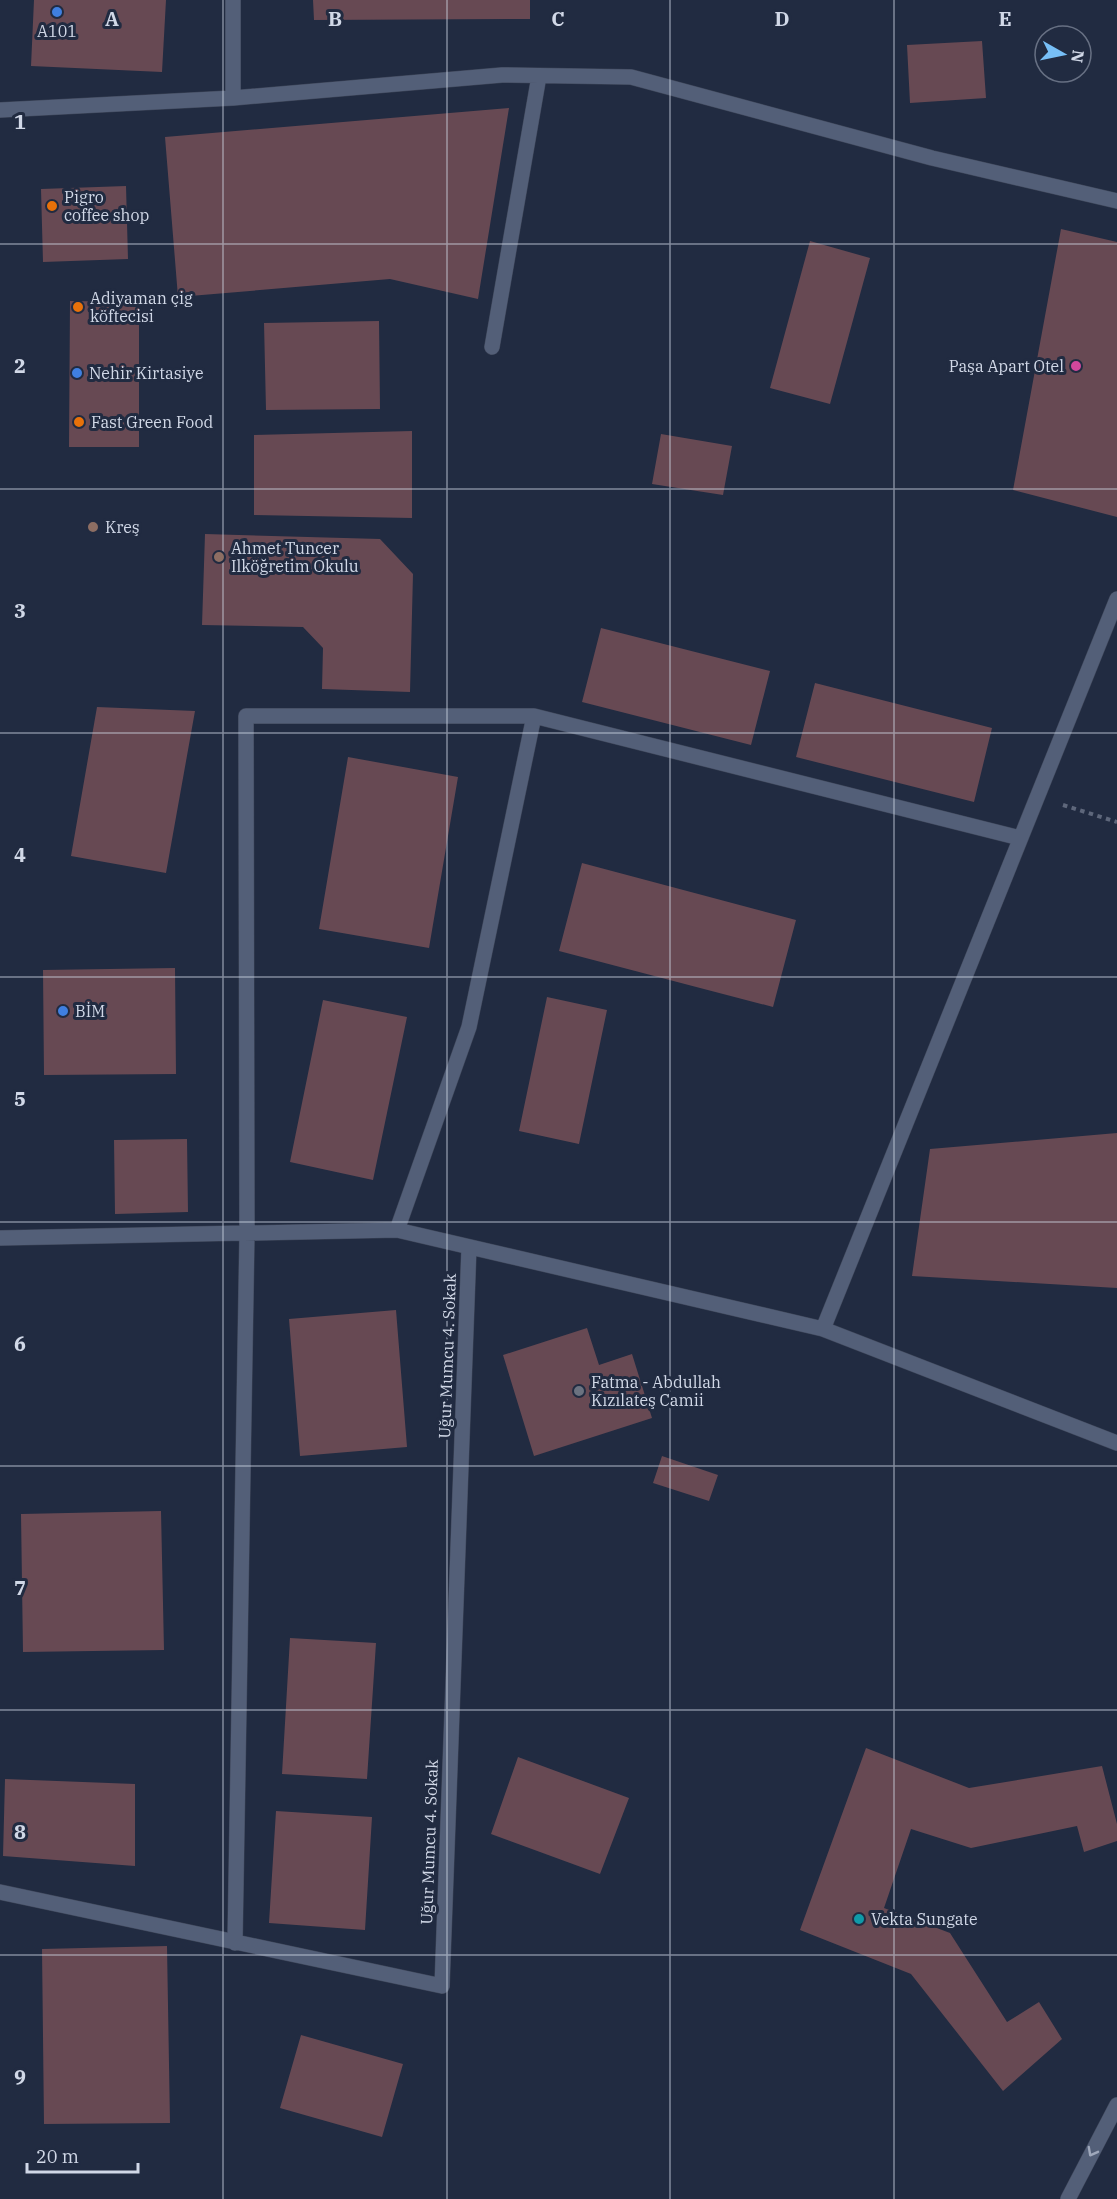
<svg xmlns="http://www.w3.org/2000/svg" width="1117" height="2199" viewBox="0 0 1117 2199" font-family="'IBM Plex Serif',serif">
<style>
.building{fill:#674953}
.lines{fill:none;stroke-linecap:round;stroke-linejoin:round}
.street-casing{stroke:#3e4659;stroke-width:16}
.secondary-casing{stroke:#3e4659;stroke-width:16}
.path{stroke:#5e677b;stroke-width:4;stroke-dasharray:4.5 4.5;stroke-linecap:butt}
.street{stroke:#535f78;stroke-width:15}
.secondary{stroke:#535f78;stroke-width:15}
.oneway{stroke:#9fa8bb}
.grid{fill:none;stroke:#d1d8e7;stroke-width:1.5;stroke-opacity:0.55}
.shop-dot{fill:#3f7fe0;stroke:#212b41;stroke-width:2}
.food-dot{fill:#e8710a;stroke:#212b41;stroke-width:2}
.hotel-dot{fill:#d1479c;stroke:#212b41;stroke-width:2}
.education-dot{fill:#8d6e63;stroke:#212b41;stroke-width:2}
.worship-dot{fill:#6b7280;stroke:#212b41;stroke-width:2}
.culture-dot{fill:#0f9aa8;stroke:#212b41;stroke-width:2}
.labels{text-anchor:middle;stroke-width:6;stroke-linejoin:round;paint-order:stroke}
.poi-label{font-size:16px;fill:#d1d8e7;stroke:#212b41;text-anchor:start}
.street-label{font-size:16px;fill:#d1d8e7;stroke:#212b41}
.grid-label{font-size:20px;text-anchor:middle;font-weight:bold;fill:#d1d8e7;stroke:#212b41;stroke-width:6;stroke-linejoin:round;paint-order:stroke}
</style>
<rect width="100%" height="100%" fill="#212b41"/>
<path class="building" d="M34,0H166L162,72L31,66Z
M313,0H530V19L314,20Z
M982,41L986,98L910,103L907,45Z
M509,108L478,299L390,279L178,297L165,137Z
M126,186L128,259L43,262L41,189Z
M1061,229L1117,242V517L1013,490Z
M810,241L870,258L830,404L770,388Z
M70,301L139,302V447H69Z
M379,321L380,409L266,410L264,323Z
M412,431V518L254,515V435Z
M661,434L732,446L723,495L652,484Z
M205,534L380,539L413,574L410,692L322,689L323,648L303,627L202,625Z
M601,628L770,671L751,745L582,702Z
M815,683L992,728L974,802L796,757Z
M97,707L195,711L166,873L71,856Z
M348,757L458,777L429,948L319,929Z
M582,863L796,920L773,1007L559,951Z
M175,968L176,1074L44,1075L43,970Z
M547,997L607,1010L579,1144L519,1131Z
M323,1000L407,1017L373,1180L290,1162Z
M1117,1133V1288L912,1276L930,1149Z
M187,1139L188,1212L115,1214L114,1140Z
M396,1310L407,1447L300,1456L289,1319Z
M587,1328L599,1365L632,1354L652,1418L534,1456L503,1355Z
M662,1456L718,1475L709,1501L653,1483Z
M161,1511L164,1650L23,1652L21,1514Z
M290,1638L376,1643L367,1779L282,1774Z
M866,1748L969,1788L1102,1766L1117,1824V1841L1084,1852L1077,1826L971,1848L911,1829L884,1908L950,1933L1007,2022L1039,2002L1062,2039L1003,2091L911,1974L800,1930Z
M518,1757L629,1798L600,1874L491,1834Z
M5,1779L135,1784V1866L3,1856Z
M276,1811L372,1817L365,1930L269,1923Z
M167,1946L170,2123L44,2124L42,1949Z
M301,2035L403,2064L382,2137L280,2108Z"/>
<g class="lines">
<defs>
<path id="street" d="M233,98V0
M0,110L233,98L502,75L631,77L932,158L1117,201
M492,347L539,76
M397,1230L469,1027L534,716
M0,1238L397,1230L823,1329L1117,1443
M823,1329L1117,599
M0,1892L442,1986L469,1247
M235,1943L247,1233L246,716H534L1020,838"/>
<path id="secondary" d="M1068,2199L1117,2105"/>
</defs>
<use href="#street" class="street-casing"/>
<use href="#secondary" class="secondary-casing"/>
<path class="path" d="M1063,805L1117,822"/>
<use href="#street" class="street"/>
<use href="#secondary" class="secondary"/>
</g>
<defs><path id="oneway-chevron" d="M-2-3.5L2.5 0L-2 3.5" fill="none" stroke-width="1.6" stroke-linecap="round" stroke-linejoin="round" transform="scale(1.5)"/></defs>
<use class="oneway" href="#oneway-chevron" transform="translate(1092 2152) rotate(118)"/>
<path class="grid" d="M223,0V2199M447,0V2199M670,0V2199M894,0V2199M0,244H1117M0,489H1117M0,733H1117M0,977H1117M0,1222H1117M0,1466H1117M0,1710H1117M0,1955H1117"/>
<g class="shop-dot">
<circle cx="57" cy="12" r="6"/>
<circle cx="77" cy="373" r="6"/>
<circle cx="63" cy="1011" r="6"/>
</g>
<g class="food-dot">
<circle cx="52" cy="206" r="6"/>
<circle cx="78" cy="307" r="6"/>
<circle cx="79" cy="422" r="6"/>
</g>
<circle class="hotel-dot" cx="1076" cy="366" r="6"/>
<g class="education-dot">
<circle cx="93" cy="527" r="6"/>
<circle cx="219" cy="557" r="6"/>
</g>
<circle class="worship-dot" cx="579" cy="1391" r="6"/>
<circle class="culture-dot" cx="859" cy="1919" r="6"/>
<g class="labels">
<g class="poi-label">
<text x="57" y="37" text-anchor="middle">A101</text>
<text x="64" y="203">Pigro<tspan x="64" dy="18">coffee shop</tspan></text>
<text x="90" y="304">Adiyaman çig<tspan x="90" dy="18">köftecisi</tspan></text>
<text x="1064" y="372" text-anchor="end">Paşa Apart Otel</text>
<text x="89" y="379">Nehir Kirtasiye</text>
<text x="91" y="428">Fast Green Food</text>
<text x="105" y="533">Kreş</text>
<text x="231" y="554">Ahmet Tuncer<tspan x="231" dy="18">Ilköğretim Okulu</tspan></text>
<text x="75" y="1017">BİM</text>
<text x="591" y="1388">Fatma - Abdullah<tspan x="591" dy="18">Kızılateş Camii</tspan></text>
<text x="871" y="1925">Vekta Sungate</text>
</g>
<g class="street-label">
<text transform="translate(447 1356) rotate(-88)" y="6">Uğur Mumcu 4. Sokak</text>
<text transform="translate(429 1842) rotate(-88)" y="6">Uğur Mumcu 4. Sokak</text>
</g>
</g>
<g class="grid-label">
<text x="112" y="26">A</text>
<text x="335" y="26">B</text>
<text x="558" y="26">C</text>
<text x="782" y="26">D</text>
<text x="1005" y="26">E</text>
<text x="20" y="129">1</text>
<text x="20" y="373">2</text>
<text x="20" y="618">3</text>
<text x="20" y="862">4</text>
<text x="20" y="1106">5</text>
<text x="20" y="1351">6</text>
<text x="20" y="1595">7</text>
<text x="20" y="1839">8</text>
<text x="20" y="2084">9</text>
</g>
<g transform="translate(1063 54) rotate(99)"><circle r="28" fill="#212b41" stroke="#677083" stroke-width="1.5"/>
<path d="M0-4.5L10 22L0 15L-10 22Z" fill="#77bff7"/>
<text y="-9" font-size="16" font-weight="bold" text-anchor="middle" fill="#d1d8e7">N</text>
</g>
<path d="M27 2163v9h111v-9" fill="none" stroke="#d1d8e7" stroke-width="3"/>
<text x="36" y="2163" font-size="18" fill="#d1d8e7" stroke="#212b41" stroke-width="4.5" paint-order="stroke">20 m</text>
</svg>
